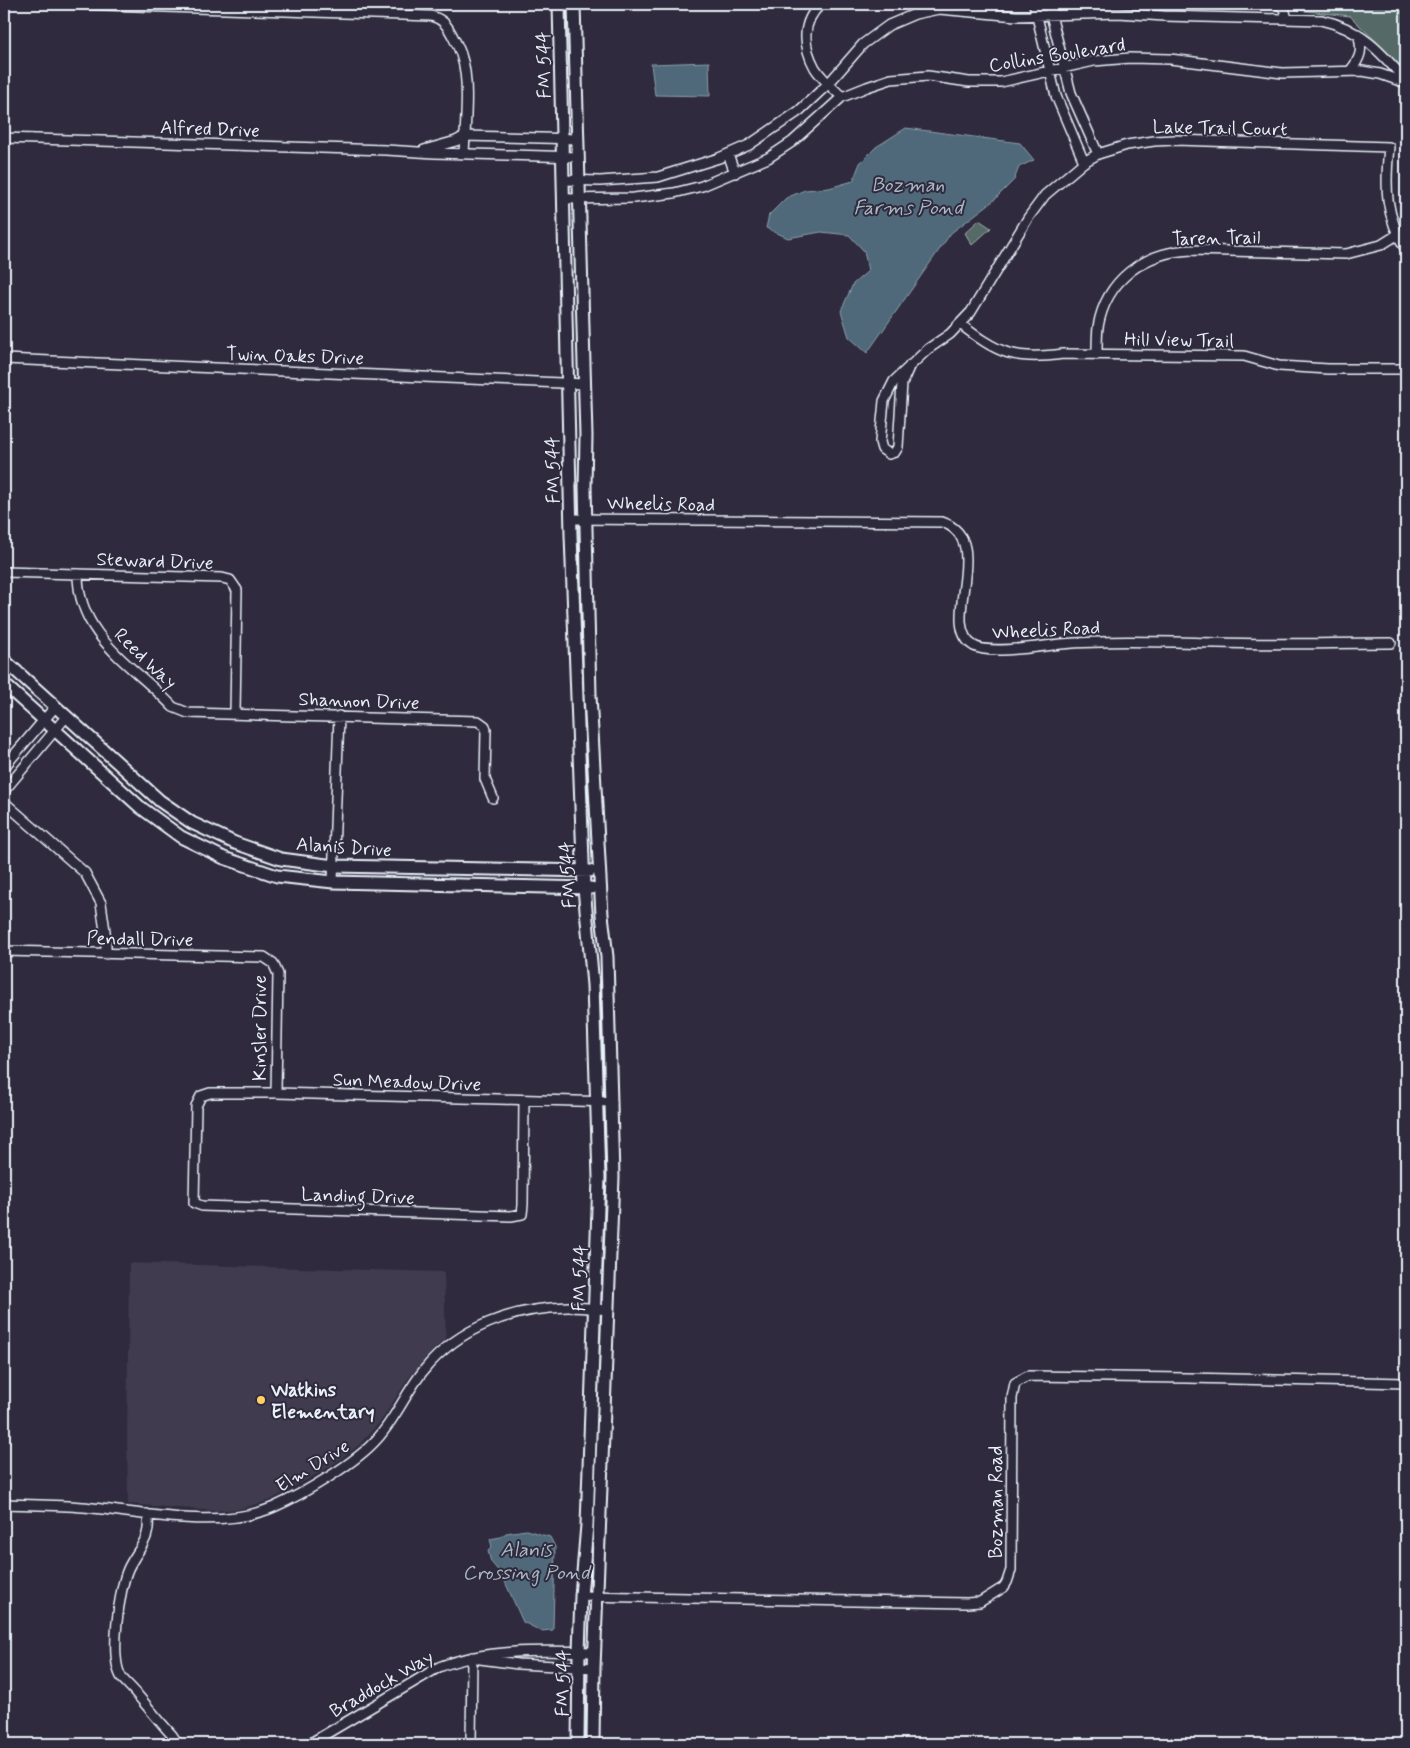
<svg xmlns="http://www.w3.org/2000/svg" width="1410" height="1748" viewBox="0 0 1410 1748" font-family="Mynerve,sans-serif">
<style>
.built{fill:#3f3a50}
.green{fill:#556b66;stroke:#9eaeaf}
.water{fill:#50697a;stroke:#8d9fac}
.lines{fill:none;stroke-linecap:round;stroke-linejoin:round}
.minor-casing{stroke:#e8f1f8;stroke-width:12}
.major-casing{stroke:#e8f1f8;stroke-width:15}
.minor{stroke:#2f2a3d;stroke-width:9}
.major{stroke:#2f2a3d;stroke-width:11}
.poi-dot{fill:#ffd166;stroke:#2f2a3d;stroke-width:2}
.labels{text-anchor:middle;stroke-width:4;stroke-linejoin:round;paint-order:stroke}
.street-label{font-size:19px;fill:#e8f1f8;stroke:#2f2a3d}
.poi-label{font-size:19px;font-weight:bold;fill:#e8f1f8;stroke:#2f2a3d;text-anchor:start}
.water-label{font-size:20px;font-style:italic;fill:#abbbc6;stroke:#2f2a3d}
</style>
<rect width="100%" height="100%" fill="#2f2a3d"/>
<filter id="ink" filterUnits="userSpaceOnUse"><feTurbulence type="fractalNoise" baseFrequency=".02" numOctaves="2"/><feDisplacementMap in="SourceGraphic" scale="10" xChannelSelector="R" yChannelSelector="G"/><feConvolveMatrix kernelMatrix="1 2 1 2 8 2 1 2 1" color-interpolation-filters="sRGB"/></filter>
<g filter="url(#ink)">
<path class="built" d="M129,1263L444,1272L446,1339L436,1347L408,1379L381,1421L358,1446L331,1466L271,1500L240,1509L216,1511L128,1504L127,1438Z"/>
<path class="green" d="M1298,4H1406V71L1350,16L1298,10Z
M979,220L991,228L972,245L965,233Z"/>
<path class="water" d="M709,62L710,96L655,95L651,64Z
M906,128L1020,143L1034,160L1019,167L1014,180L993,201L951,233L867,353L849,337L841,311L853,284L868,271L864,251L849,235L821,232L788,238L766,228L769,215L786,198L805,190L829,188L853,181L860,163L876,147Z
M526,1530L550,1537L555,1547L553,1630L541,1631L523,1622L502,1575L491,1562L488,1551L492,1547L490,1539L501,1537L506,1533Z"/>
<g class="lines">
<defs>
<path id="minor" d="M76,4L431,16C442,19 446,24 451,33C455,41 460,49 462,58C470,81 465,128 464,154
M821,4C801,22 803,46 815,68C822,79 833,88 842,97
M1034,4L1056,96L1084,162
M1051,4V15L1071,93L1098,154
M1278,4L1284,8L1287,19
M1350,71C1361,58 1363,49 1358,34
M4,138L386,150L434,153L579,157
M424,150L456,141L465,136L578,139
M728,154L735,173
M563,180L600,181L658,177L719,158L749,145L799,111L829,83L863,44L889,25L915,14L939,9L1016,16L1118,13L1164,16L1321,20C1360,28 1382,53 1406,81
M563,199L634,198L674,193L702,186L768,158L792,142L842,97L867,87L891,79L928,76L969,82H1001L1094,61L1130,58L1170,59L1282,73L1362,71L1380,74L1406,83
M960,324C998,353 1013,361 1063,354L1244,356L1279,366L1328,369H1406
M1097,355C1097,346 1097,336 1098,327C1106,280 1144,252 1191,250L1346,254L1381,245L1397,235
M4,359L585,384
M910,365L902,383L898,447L895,452L889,454L882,449L880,442L884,401L894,381L928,349L950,334L971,312L1028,218L1045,195L1084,162L1098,154L1127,145L1154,141L1175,140L1389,147C1385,187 1385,215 1406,250
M571,519L942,522C996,540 937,625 974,646C989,655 1042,646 1061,644C1112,640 1165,642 1216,643C1275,645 1333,643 1391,643
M4,572L222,578L230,580L237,590L235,713
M78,574C78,638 135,666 173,707L188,713L478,721L485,726L486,730L485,779L493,798
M4,767L55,707
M4,791L66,717
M4,802L85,873L101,903L106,938V954
M333,882L339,716
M4,951L264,957L273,963L278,974L276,1093
M524,1100L523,1205L522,1214L511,1216L202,1206L194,1203L196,1106L201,1096L210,1093H276L612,1102
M4,1504C30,1505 57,1505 83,1507C141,1512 219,1531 274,1507C303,1494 356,1463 377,1439C396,1418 406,1392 424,1370C459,1327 513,1308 568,1307C582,1307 596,1309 609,1310
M147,1514C153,1539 137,1549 128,1569C119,1589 109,1660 122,1678C126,1683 131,1687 135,1692C147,1706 159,1721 172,1735L178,1744
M581,1596L967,1603L980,1602L1004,1587L1007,1582L1011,1570L1012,1398L1015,1383L1028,1376L1187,1378L1406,1383
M480,1659L518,1664L594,1668
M309,1744L439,1667C486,1648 545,1651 595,1652
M471,1744L472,1657"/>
<path id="major" d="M559,4L571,535L584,888L593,985L599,1178L587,1525L581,1596L579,1651L578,1744
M574,4L586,436L585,487L590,695L602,915L607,957L613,1177L594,1668L593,1744
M4,660L160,801L192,823L235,843L281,859L334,866L590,871
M4,684L140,807L181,837L224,858L277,876L333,882L591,888"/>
</defs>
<use href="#minor" class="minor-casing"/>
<use href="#major" class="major-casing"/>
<use href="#minor" class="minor"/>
<use href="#major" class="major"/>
</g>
</g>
<circle class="poi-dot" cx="261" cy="1400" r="5"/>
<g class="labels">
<g class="street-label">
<text transform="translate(1057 54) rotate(-9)" y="7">Collins Boulevard</text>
<text transform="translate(543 65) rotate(-91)" y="7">FM 544</text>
<text transform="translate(1220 127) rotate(1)" y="7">Lake Trail Court</text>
<text transform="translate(210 128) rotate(2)" y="7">Alfred Drive</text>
<text transform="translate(1216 237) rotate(-1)" y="7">Taren Trail</text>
<text transform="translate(1179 339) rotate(1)" y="7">Hill View Trail</text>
<text transform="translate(295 355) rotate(2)" y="7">Twin Oaks Drive</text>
<text transform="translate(552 470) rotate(-91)" y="7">FM 544</text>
<text transform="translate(661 503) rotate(1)" y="7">Wheelis Road</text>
<text transform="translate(155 560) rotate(2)" y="7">Steward Drive</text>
<text transform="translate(1046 629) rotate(-3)" y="7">Wheelis Road</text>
<text transform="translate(146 658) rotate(44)" y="7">Reed Way</text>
<text transform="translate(359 700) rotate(2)" y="7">Shannon Drive</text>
<text transform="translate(344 846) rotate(4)" y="7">Alanis Drive</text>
<text transform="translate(567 875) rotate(-93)" y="7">FM 544</text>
<text transform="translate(140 938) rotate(1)" y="7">Pendall Drive</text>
<text transform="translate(259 1028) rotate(-90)" y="7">Kinsler Drive</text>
<text transform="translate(407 1081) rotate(2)" y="7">Sun Meadow Drive</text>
<text transform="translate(358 1195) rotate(2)" y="7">Landing Drive</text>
<text transform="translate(579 1278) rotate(-88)" y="7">FM 544</text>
<text transform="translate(312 1465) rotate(-32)" y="7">Elm Drive</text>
<text transform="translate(995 1502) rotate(-90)" y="7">Bozman Road</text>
<text transform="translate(381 1683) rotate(-30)" y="7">Braddock Way</text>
<text transform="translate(562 1683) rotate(-89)" y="7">FM 544</text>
</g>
<g class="poi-label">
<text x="271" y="1396">Watkins<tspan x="271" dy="22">Elementary</tspan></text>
</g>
<g class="water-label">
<text x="908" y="191">Bozman<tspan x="908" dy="23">Farms Pond</tspan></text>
<text x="526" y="1556">Alanis<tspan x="526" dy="23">Crossing Pond</tspan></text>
</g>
</g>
<rect width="1410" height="1748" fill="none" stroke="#2f2a3d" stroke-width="20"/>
<rect x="10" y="10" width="1390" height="1728" fill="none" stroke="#e8f1f8" stroke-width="2" filter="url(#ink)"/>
</svg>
